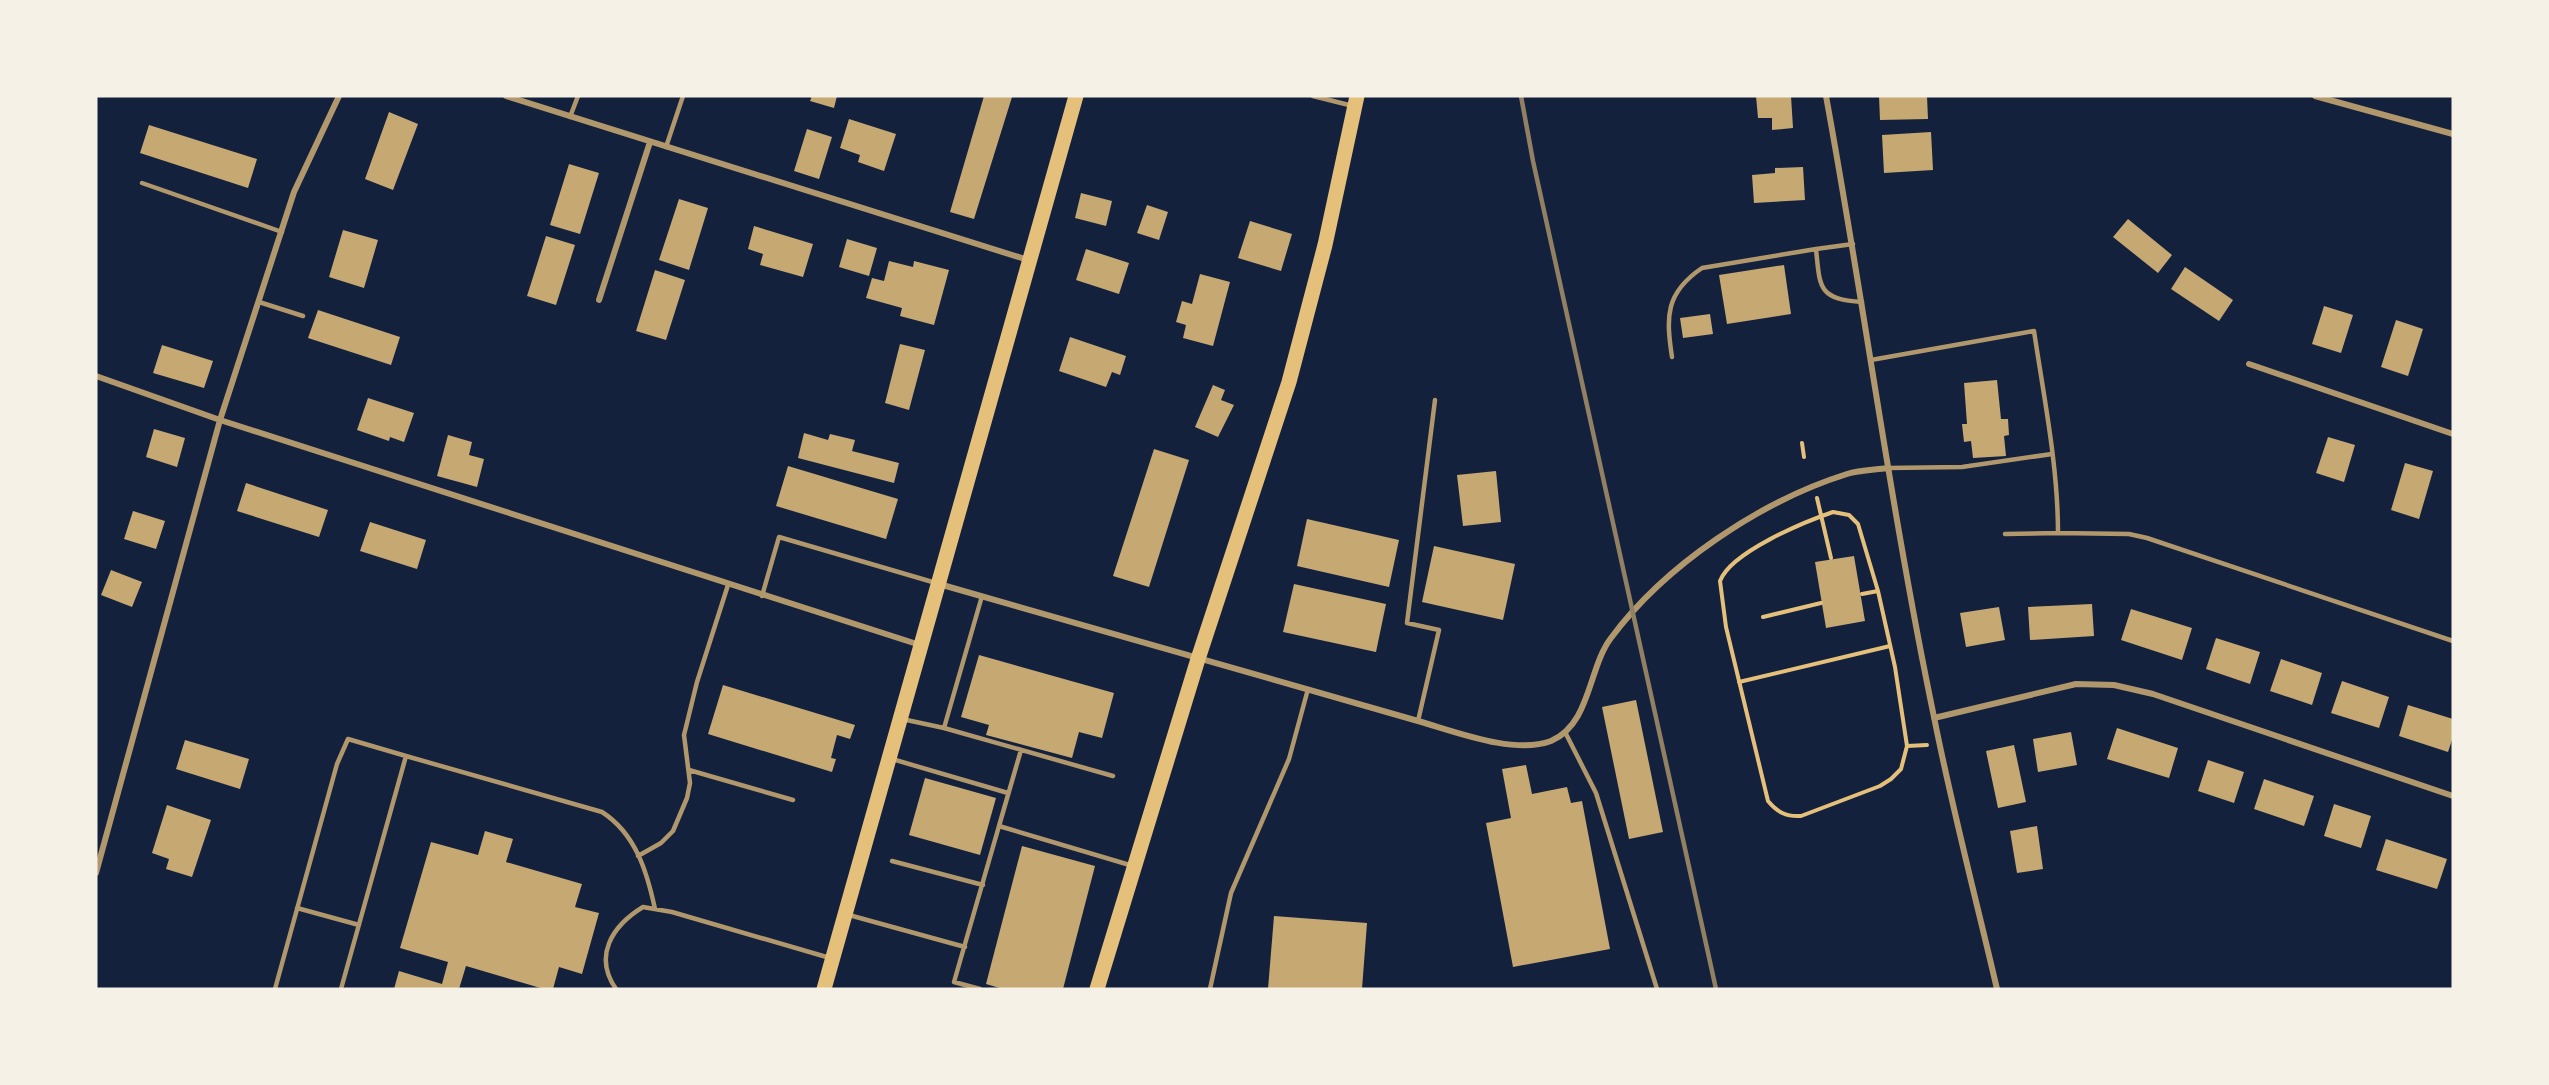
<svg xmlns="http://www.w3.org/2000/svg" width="2549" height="1085" viewBox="0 0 2549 1085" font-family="'Alegreya Sans',sans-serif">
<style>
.building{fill:#c6a872}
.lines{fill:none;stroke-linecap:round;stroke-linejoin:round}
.path{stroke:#e5c07b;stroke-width:4}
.service{stroke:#b1986c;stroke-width:4.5}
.minor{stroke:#b1986c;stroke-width:6}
.primary{stroke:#e5c07b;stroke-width:15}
.rail{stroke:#918062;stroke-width:4.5}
</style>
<rect width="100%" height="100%" fill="#14213d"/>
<path class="building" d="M812,96H837L834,108L810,101Z
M984,96L1012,97L974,219L950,212Z
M1756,96H1791L1793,128L1772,130V118H1758Z
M1879,96H1927L1928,119L1880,120Z
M389,112L418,124L393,190L365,179Z
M849,119L896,134L884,171L858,162L860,155L840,148Z
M149,125L257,159L248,188L140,153Z
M807,129L832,137L819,179L794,171Z
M1931,132L1933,170L1884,173L1882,135Z
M569,164L599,173L580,234L550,225Z
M1803,167L1805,200L1754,203L1752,175L1775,173V168Z
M1081,193L1112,201L1106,226L1075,218Z
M679,199L708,208L689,270L659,260Z
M1147,205L1168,212L1159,240L1137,233Z
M2128,219L2172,255L2158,273L2113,237Z
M1250,221L1292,234L1281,271L1238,258Z
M754,226L813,244L803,277L760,265L763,254L748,249Z
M343,230L378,240L364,288L329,277Z
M546,236L575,245L556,305L527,296Z
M847,239L877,248L869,276L839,267Z
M1086,249L1129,263L1119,294L1076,280Z
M889,261L913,267L914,261L949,270L934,325L900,316L902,308L866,298L872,278L884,281Z
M1784,265L1791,314L1727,324L1719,275Z
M2185,267L2233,300L2219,321L2171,289Z
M655,270L685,280L666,340L636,331Z
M1200,274L1230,282L1213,346L1183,338L1186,325L1176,322L1182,301L1192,304Z
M2324,306L2353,315L2341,353L2312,344Z
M318,310L400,337L391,365L308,338Z
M1710,314L1713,334L1683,338L1680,318Z
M2396,320L2423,329L2408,376L2381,367Z
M1070,337L1126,356L1120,375L1112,372L1106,387L1059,371Z
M900,344L925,350L909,410L885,403Z
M162,345L213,361L204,388L153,373Z
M1997,380L2001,419H2008L2009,435L2004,436L2006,456L1973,458L1971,441L1964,442L1962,424H1967L1964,383Z
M1213,385L1225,390L1221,400L1234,405L1218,437L1195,427Z
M368,398L414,413L404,442L390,437L389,441L357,430Z
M154,429L185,438L177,467L146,457Z
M804,433L828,440L830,434L855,440L852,451L899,463L894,483L798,458Z
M448,435L472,442L469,455L484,459L477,487L437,476Z
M2328,437L2355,445L2344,482L2316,473Z
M1154,449L1189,460L1149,587L1113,576Z
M2405,463L2433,471L2419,519L2391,510Z
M788,466L898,499L886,539L776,506Z
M1496,471L1501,522L1463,526L1457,475Z
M246,483L328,510L319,537L237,511Z
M133,511L165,521L156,549L124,539Z
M1307,519L1399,540L1389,587L1297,566Z
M370,522L426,540L417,569L360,551Z
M1434,546L1515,564L1503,620L1422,602Z
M1854,556L1865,621L1826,628L1815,562Z
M111,570L142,582L132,607L101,595Z
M1294,584L1386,604L1376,652L1283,632Z
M2092,604L2094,636L2030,640L2028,607Z
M1999,607L2005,640L1966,647L1960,613Z
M2131,609L2192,628L2182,660L2121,640Z
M2216,638L2260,652L2250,684L2206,669Z
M979,655L1114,693L1102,738L1079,732L1072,758L986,735L989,725L961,717Z
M2281,659L2322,673L2312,705L2270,691Z
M2342,681L2389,697L2379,728L2331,713Z
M723,685L855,725L850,739L837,735L831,758L836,759L832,772L708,734Z
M1636,700L1663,832L1629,839L1602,707Z
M2408,705L2453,719V737L2448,752L2399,736Z
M2117,728L2178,748L2169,778L2107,759Z
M2071,732L2077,765L2038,772L2033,739Z
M185,740L249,759L240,789L176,769Z
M2014,745L2026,802L1998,808L1986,751Z
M2208,760L2244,772L2234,803L2198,791Z
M1526,765L1532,794L1567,787L1571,803L1582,801L1610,949L1513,967L1486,823L1511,818L1502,769Z
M925,778L996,798L980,855L909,835Z
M2264,779L2314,796L2304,826L2254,809Z
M2334,804L2371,816L2361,848L2324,836Z
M167,805L211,820L192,877L166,869L169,859L152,853Z
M2037,826L2043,869L2017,873L2010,831Z
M485,831L513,839L506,862L582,884L575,907L599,913L582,974L559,967L553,989H544L466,966L459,989H394L399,971L442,984L448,962L400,948L431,842L478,855Z
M2386,839L2447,859L2437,889L2376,870Z
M1022,846L1095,866L1063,989H1003L986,984Z
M1274,916L1367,923L1362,989H1268Z"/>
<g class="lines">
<path class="path" d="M1802,443L1804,457
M1817,498L1831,558
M1833,512L1849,515L1858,524L1878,591L1895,667L1907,746L1901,769L1891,779L1880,786L1801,816C1786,817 1777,812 1768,801L1726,627L1720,581C1731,552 1804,522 1833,512Z
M1862,594L1878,591
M1763,617L1821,603
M1739,682L1890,646
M1907,746L1927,745"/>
<path class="service" d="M1313,96L1353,106
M570,117L578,96
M666,147L683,96
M142,183L282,232
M1853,244L1816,249C1820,288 1818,299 1862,302
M259,302L303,316
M1672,357C1666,317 1665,293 1702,268L1816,249
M1871,360L2034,331C2044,398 2058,466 2058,533L2129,534L2147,538L2453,641
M1888,468L1962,467L2052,454
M2005,534L2058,533
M762,596L779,537L936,583
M982,596L944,728L1113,776
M902,719L944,728
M1418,721L1439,630L1407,623L1435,400
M1565,732L1596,793L1657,989
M1021,750L999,826L1133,866
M406,756L602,812C636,834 647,872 655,909
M892,759L1008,793
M689,770L793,800
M638,856L661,843L673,831L687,798L690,783L684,735L697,682L728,585
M892,861L983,885
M297,908L359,925
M849,915L965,947
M275,989L337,764L348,739L406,756L341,989
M616,989C593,956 612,926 643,907L672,912L830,958
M980,989L954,982L999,826
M1210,989L1231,893L1289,759L1308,689"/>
<path class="minor" d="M506,96L1028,260
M1826,96C1864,303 1891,511 1934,717C1952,808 1976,899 1997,989
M2315,96L2453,134
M599,300L650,142
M2249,364L2453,434
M96,376L220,420L920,645
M939,584L1418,721C1454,731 1514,755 1551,741C1591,724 1588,668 1611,638C1665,565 1761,501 1847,474C1860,470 1874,470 1888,468
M1934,718L2076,684L2114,685L2153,694L2453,796
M96,873L220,420L294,192L339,96"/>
<path class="primary" d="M824,989L1076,96
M1097,989L1198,659L1289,382L1325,245L1357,96"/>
<path class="rail" d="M1521,96L1533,161L1716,989"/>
</g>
<rect width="2549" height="1085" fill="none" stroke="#f6f1e7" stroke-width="195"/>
</svg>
